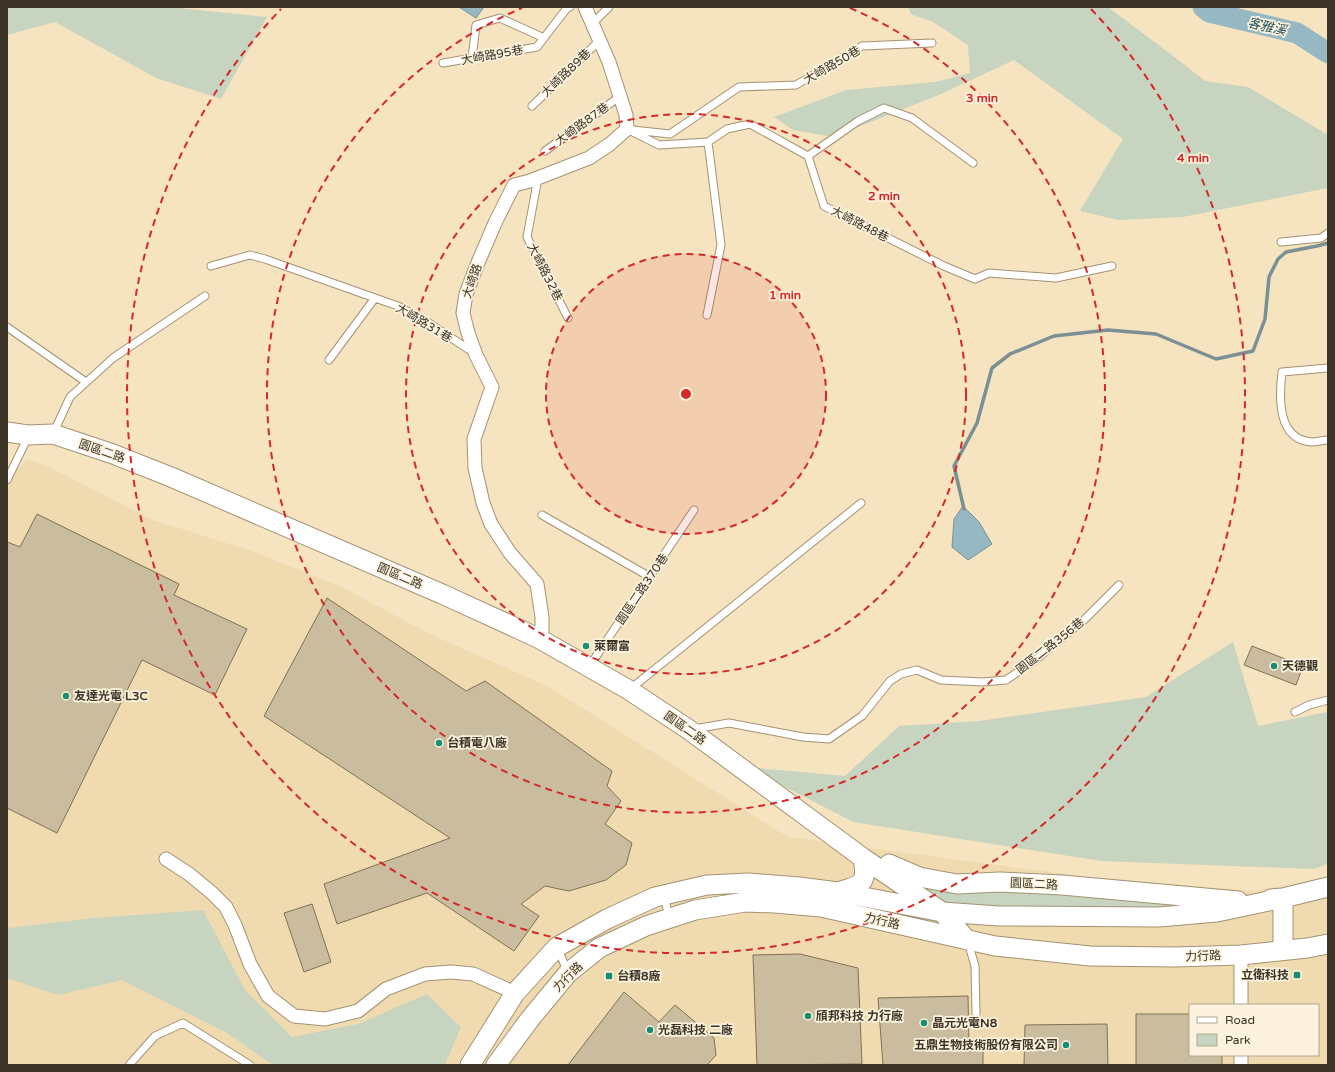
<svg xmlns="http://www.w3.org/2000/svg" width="1335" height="1072" viewBox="0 0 1335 1072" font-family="'Varela Round','Noto Sans TC',sans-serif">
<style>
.built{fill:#f0dbb1;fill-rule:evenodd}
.green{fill:#c7d4bf}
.water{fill:#95b8c3;stroke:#7a9094}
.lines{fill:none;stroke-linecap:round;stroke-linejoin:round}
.stream{stroke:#7a9094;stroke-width:3.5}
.river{stroke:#95b8c3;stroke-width:21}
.building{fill:#cabc9f;stroke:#807151}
.lane-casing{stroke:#a39272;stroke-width:9}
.street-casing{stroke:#a39272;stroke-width:15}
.secondary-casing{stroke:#a39272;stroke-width:21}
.lane{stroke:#fff;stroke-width:7}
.street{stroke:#fff;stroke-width:13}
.secondary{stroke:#fff;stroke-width:19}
.ring{fill:none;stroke:#d62828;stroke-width:2;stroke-dasharray:7 5}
.poi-dot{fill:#168f73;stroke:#fdf2dd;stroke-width:1.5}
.labels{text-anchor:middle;stroke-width:3.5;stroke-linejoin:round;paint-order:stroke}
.street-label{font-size:12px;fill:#3b3427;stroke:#fdf2dd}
.poi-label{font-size:12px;font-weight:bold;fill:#3b3427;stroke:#fdf2dd;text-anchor:start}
.water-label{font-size:13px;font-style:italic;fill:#184a58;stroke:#fdf2dd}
.centre{fill:#d62828;stroke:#fdf2dd;stroke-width:2}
.ring-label{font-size:12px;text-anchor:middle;font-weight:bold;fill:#d62828;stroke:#fdf2dd;stroke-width:3.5;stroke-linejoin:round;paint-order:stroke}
</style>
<rect width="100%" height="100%" fill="#f6e4c1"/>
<path class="built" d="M27,459L49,467L153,520L252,551L342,587L426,632L549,687L788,837L1088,877L1255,891L1328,877V1065H7V486L13,475ZM1190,1005H1318V1055H1190Z"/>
<path class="green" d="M7,7H169L267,17L221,99L156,78L55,22L7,35Z
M908,7H1108L1181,62L1205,81L1248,87L1328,135V188L1183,217L1118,220L1080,211L1123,139L1014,60L941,94L833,137L793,130L774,117L846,90L935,82L970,73L968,45L933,22L911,14Z
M1233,642L1258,726L1328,712V864L1314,869L1101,861L853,822L747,767L845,776L899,726L979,721L1146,697Z
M907,882L1196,907H946Z
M203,910L245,990L292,1037L358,1024L427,994L461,1027L445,1065H273L227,1033L122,980L58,995L7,978V928L94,918Z"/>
<path class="water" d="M459,7H484L476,18Z
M963,506L979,522L992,544L968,560L952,547L954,519Z"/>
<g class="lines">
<path class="stream" d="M964,509L954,466L977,423L992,368L1010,354L1054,336L1108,330L1156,334L1216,359L1253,351L1265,319L1269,277L1278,259L1286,252L1317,246L1328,243"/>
<path class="river" d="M1203,7L1209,12L1297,33L1328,53"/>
</g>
<path class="building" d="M37,514L179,584L174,595L247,629L215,695L142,660L57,833L7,808V542L20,547Z
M327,598L466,691L485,681L612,771L607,786L621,801L605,824L632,843L626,865L606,880L569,891L545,886L521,904L539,916L514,951L427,893L337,924L324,884L450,838L264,716Z
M1252,646L1303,666L1296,685L1244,665Z
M312,904L331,962L304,972L284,913Z
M800,954L858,968L862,1064L757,1065L753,955Z
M624,992L659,1022L675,1005L714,1038L716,1055L707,1065H568Z
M968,996L969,1048H983V1065H883L878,998Z
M1136,1014H1190V1055H1222V1065H1136Z
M1107,1024L1108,1065H1024L1025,1025Z"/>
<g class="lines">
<defs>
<path id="lane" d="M592,24L609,7
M472,58L476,25L500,18L544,38
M443,63L537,47L567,8L570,7
M532,106L600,40
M627,129L659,145L708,142L727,129L750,124L808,156L824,206L944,266L975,279L989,273L1056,278L1112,266
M633,130L670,134L739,87L796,85L862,46L932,43
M545,151L619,97
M808,156L858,121L884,108L912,118L973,163
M538,178L527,237L568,318
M1281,242L1321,238L1328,233
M211,266L250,255L265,259L375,298
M707,315L721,245L708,142
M7,327L86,382
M329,360L375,298L398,306L429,323L474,353
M1328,368L1282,372C1279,397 1277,440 1312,442C1317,442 1323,440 1328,440
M53,434L70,397L113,358L205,296
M7,480L28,437
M542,515L650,577
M589,667L694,510
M629,690L861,503
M1295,712L1309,705L1328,700
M694,729L729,723L803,737L829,739L862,716L890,681L901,674L917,670L941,680L983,682L1006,680L1034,661L1084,620L1119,585
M664,895L669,918
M968,942L975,966L976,1013
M558,949L568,973
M129,1065L155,1036L183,1023L250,1065"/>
<path id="street" d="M538,638L542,630V617L537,584L510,553L491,524L483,503L475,468L474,439L492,387L476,355L468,333L463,313L466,294L477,265L495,223L514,185L530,181L589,158L610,144L627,129L626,115L609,62L585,7
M166,859L189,874L212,893L226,907L235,925L250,964L268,996L294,1016L325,1019L358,1011L386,989L425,974L451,972L473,974L515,993
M1241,955V1005
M1241,1065V1055"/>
<path id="secondary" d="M7,432L28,435L53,434L113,454L171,477L442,594L538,638L629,690L688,729L863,858L942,912L967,940
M889,864L919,877L957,884L1000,882L1062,885L1238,901
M838,892C861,885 868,885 863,858
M1271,899L1283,898L1328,887
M1283,950V898
M470,1065L515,993L557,947L607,919L655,897L707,885L748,883L799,887L838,892L942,912L999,916L1159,917L1217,912L1283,898
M496,1065L530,1019L568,973L599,948L646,926L695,910L745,902L775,903L821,907L995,946L1090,956L1175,957L1241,955L1307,948L1328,944"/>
</defs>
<use href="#lane" class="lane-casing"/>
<use href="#street" class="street-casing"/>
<use href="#secondary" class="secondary-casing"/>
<use href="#lane" class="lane"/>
<use href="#street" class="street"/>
<use href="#secondary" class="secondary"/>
</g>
<circle cx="686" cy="394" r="140" fill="#d62828" fill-opacity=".12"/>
<g class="ring">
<circle cx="686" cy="394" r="140"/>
<circle cx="686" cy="394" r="280"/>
<path d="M850 8A419 419 0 1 1 522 8"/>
<path d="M1091 9A559 559 0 1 1 281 9"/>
</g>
<g class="poi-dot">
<circle cx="586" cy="646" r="4"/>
<circle cx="1274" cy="666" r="4"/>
<circle cx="66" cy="696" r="4"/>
<circle cx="439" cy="743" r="4"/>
<rect x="1293" y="971" width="8" height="8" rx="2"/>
<rect x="605" y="972" width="8" height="8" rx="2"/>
<circle cx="808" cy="1016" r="4"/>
<circle cx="924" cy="1023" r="4"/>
<circle cx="650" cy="1030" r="4"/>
<circle cx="1066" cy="1045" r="4"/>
</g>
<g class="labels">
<g class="street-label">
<text transform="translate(492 55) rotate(-10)" y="4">大崎路95巷</text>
<text transform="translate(832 65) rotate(-30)" y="4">大崎路50巷</text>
<text transform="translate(566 73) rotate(-44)" y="4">大崎路89巷</text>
<text transform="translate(582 124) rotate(-36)" y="4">大崎路87巷</text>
<text transform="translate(860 224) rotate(27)" y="4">大崎路48巷</text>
<text transform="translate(545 272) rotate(63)" y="4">大崎路32巷</text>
<text transform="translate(472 281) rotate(-71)" y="4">大崎路</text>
<text transform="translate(424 323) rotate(31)" y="4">大崎路31巷</text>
<text transform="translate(102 451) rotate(19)" y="4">園區二路</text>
<text transform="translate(400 576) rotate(23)" y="4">園區二路</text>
<text transform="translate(642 589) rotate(-56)" y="4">園區二路370巷</text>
<text transform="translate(1050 646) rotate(-38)" y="4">園區二路356巷</text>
<text transform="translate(685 728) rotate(35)" y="4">園區二路</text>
<text transform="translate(1034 884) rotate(3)" y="4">園區二路</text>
<text transform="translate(882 921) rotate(13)" y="4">力行路</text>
<text transform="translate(1203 956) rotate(-2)" y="4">力行路</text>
<text transform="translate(568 977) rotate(-45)" y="4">力行路</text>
</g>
<g class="poi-label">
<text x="594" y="650">萊爾富</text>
<text x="1282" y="670">天德觀</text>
<text x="74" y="700">友達光電 L3C</text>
<text x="447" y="747">台積電八廠</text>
<text x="1289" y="979" text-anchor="end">立衛科技</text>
<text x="617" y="980">台積8廠</text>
<text x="816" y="1020">頎邦科技 力行廠</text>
<text x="932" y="1027">晶元光電N8</text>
<text x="658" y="1034">光磊科技 二廠</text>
<text x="1058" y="1049" text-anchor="end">五鼎生物技術股份有限公司</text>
</g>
<g class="water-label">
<text transform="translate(1267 26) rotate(13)" y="5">客雅溪</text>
</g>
</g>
<circle cx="686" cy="394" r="6" class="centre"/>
<g class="ring-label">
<text x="982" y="102">3 min</text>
<text x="1193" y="162">4 min</text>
<text x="884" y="200">2 min</text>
<text x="785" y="299">1 min</text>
</g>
<rect width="1335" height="1072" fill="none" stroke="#3b3427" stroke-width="16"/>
<rect x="1189" y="1004" width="130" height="52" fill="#fdf2dd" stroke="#afa694"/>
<rect x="1197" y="1017" width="20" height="6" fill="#ffffff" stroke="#afa694"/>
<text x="1225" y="1024" font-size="12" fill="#3b3427">Road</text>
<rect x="1197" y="1034" width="20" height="12" fill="#c7d4bf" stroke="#afa694"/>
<text x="1225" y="1044" font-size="12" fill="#3b3427">Park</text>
</svg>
